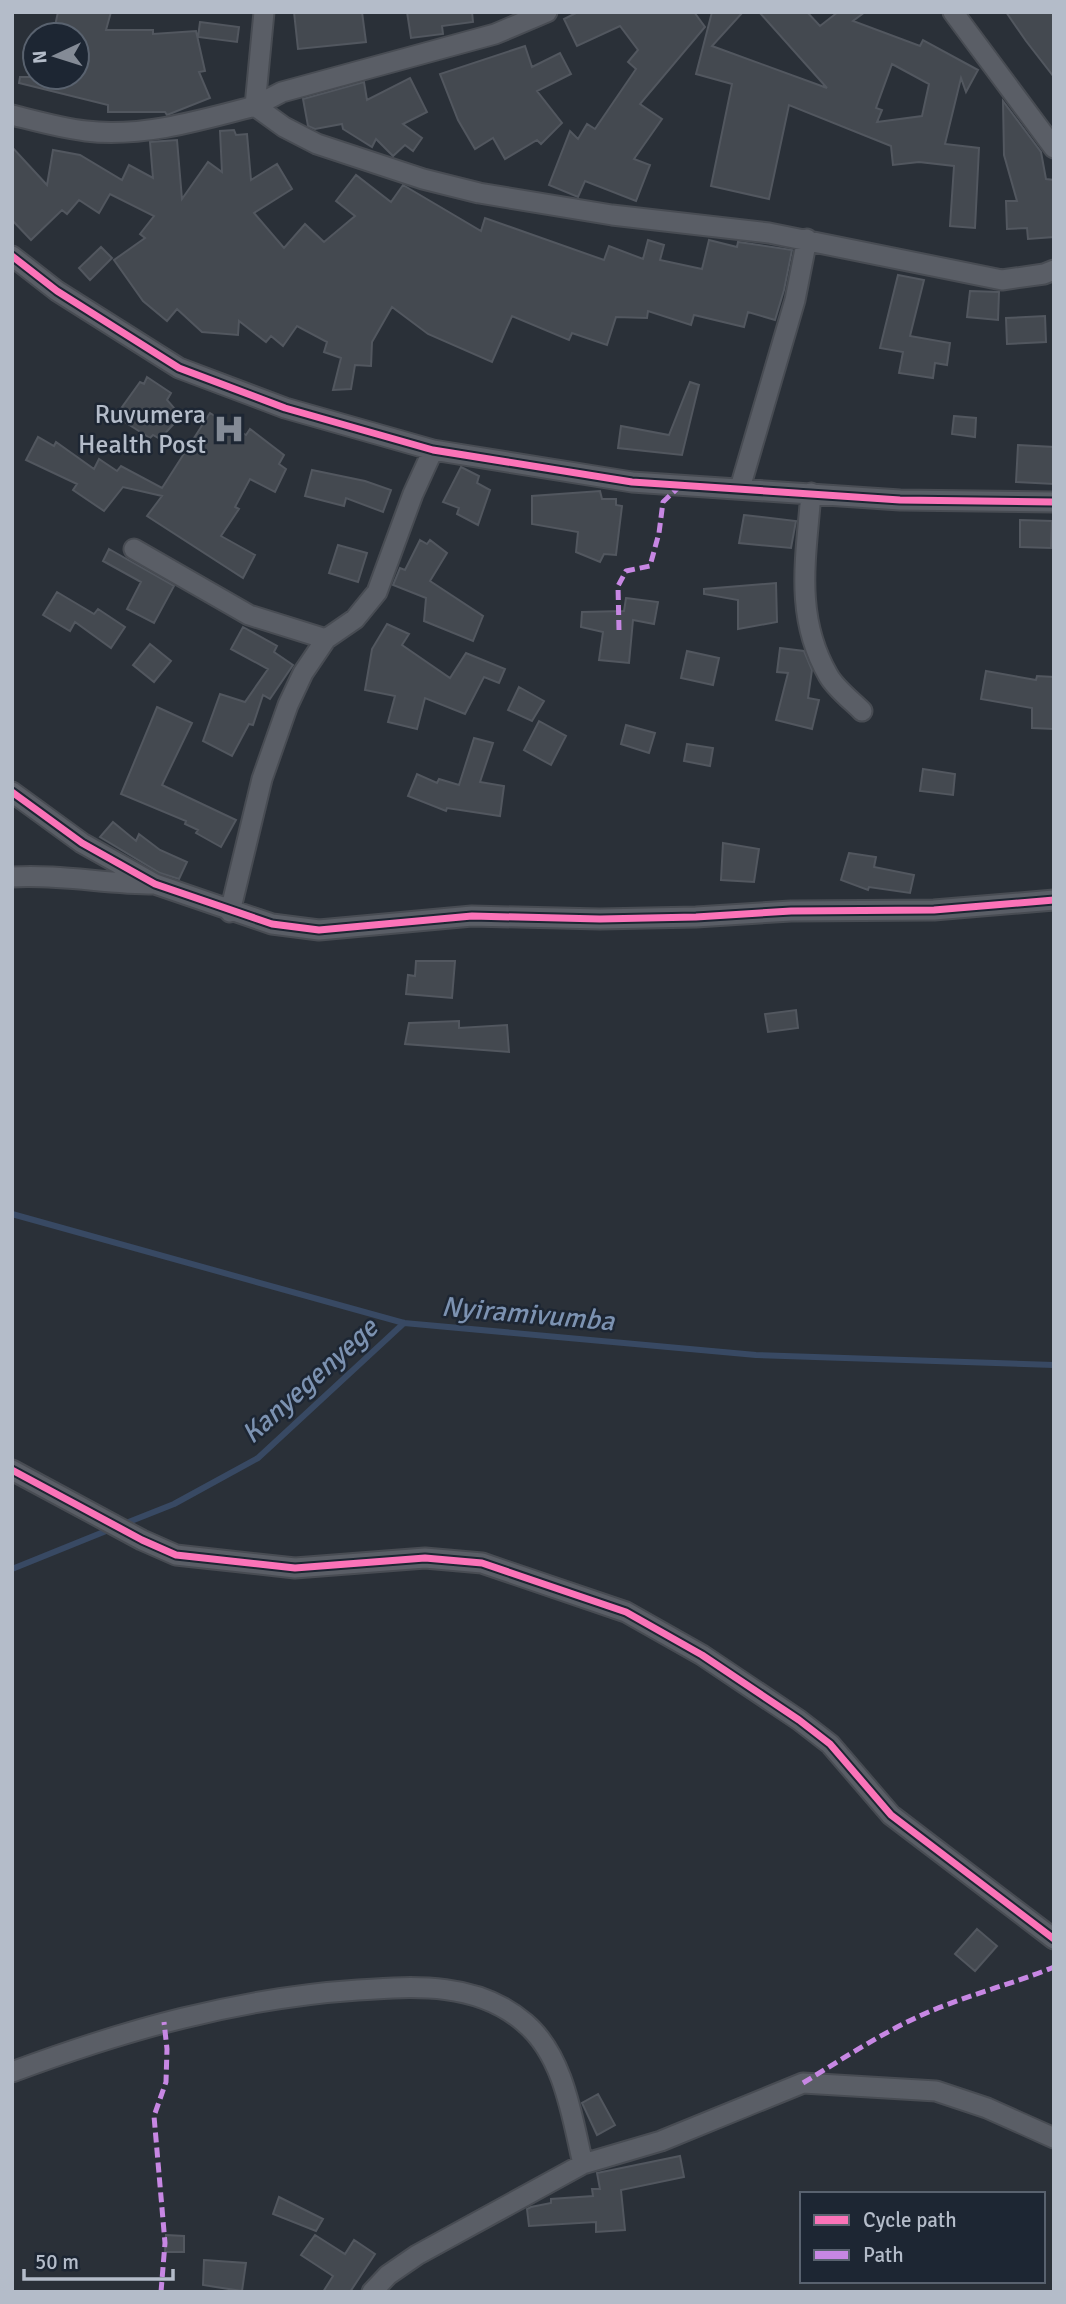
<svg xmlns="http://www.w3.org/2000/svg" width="1066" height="2304" viewBox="0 0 1066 2304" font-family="Signika,sans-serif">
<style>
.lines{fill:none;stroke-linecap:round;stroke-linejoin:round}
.stream{stroke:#384963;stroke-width:6}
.building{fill:#444950;stroke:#52575f;stroke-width:2;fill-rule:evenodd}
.minor-casing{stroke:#484c53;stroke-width:23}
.minor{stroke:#5a5e66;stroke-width:19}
.quiet{stroke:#c787e3;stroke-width:5;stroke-dasharray:10 5;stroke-linecap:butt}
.cycleway-casing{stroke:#1d2633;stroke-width:11}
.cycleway{stroke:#fb73b8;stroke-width:7}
.labels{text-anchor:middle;stroke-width:5;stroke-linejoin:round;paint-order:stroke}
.poi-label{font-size:26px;fill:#b4bcc9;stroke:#1d2633;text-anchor:end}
.water-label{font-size:28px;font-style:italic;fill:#7c92b1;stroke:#1d2633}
</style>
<rect width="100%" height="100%" fill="#2a3038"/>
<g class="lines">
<path class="stream" d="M12,1214L404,1323L756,1355L1054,1365
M121,1525L174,1504L258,1458L404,1323
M12,1569L111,1529"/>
</g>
<path class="building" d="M58,12H111L106,30H153V34L196,31L205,71L199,72L210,98L167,115L165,112H108V105L19,83L20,77H77V35H53Z
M294,12H362L366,42L298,49Z
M407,12H472L473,22L442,26L443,34L411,38Z
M578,12H694L705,27L640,104L662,119L634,159L650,165L636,201L585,181L578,197L549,185L570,131L578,139L587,124L595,129L636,69L628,62L638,50L620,26L577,46L564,19Z
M712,12H743L712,46L827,88L759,12H807L820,26L838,12H865L853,21L920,46L923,40L978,70L966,92L961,78L945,144L979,148L975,228L950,226L954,166L919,162L893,165L891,146L789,105L769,199L711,186L732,84L696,74ZM892,64L929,84L922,116L877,122L882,110L876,108Z
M1006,12H1054V77L1026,41Z
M200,22L239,27L237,42L198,37Z
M525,46L532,67L560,53L571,74L537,91L562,123L541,144L537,140L505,159L493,138L475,149L458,120L440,74Z
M410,78L427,112L403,124L422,138L413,151L405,145L393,156L376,139L372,147L343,129L342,124L315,129L308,126L303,99L364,82L367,100Z
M1003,101L1041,152L1046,179L1054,180V237L1028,239L1027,228L1007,229L1006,201H1017L1004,155Z
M234,130L236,135L247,134L251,180L277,164L292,189L254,213L284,248L305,224L324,242L355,216L336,201L356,175L391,202L403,185L481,231L485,218L604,260L609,246L643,259L648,240L664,245L660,260L702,269L709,240L737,247L738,242L792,250L784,290L775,320L748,312L744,327L694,315L691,325L648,311L647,318L616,317L607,345L572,333L569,340L512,316L492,362L428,334L392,307L372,342L371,366L355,365L351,389L333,390L341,358L324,352L327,342L297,326L283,346L271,336L266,342L239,321L238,335L202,332L177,309L167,321L143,301L114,260L145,238L140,234L154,216L110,194L99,213L79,200L67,214L62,210L31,240L12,220V147L47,185L53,150L80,155L122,180L129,165L153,178L150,142L177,140L182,199L208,162L222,172L220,131Z
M101,247L112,258L90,280L79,268Z
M898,275L924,280L910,336L950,343L947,365L935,363L933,378L899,373L903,352L880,348Z
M970,291L999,292L998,320L967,317Z
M1045,316L1046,342L1007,344L1006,318Z
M147,377L171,393L167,400L181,416L160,439L153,435L150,438L120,419L124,414L120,410L140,382L144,384Z
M690,382L699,385L682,455L618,448L621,426L669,435Z
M210,413L246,435L250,429L284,455L279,464L286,469L275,492L250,479L235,507L239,509L221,536L255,555L243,578L147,516L162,496L123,487L104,511L73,490L77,484L26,460L38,437L54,446L56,442L94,469L99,459L117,471L121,466L162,488Z
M954,416L976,418L975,437L952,434Z
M1018,445L1054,447V484L1016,482Z
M461,467L479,476L477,483L490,490L478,525L457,514L459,508L443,502Z
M312,470L365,481L391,490L383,512L346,498L344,506L305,496Z
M600,491L602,499H616V505L622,506L616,555L604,554L600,562L576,552L578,532L532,524V496Z
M744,515L796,521L791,548L739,543Z
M1020,520L1052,521L1051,548L1020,547Z
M420,540L427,544L430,540L447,553L430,581L483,616L473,641L424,621L426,598L393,585L400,568L405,570Z
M338,545L367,553L358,582L329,573Z
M109,549L174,586L154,623L127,609L141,582L103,561Z
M776,583L777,622L738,629V600L704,594V589Z
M57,592L94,614L98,609L125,627L111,648L75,622L70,631L43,615Z
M626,598L658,602L654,624L633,620L629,663L599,660L603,632L581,627L582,612L624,611Z
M387,624L409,634L402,645L450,678L466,653L505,669L499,683L484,677L465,714L425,698L417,729L388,722L395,696L365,690L372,649Z
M243,627L277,646L274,652L293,665L270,699L263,695L253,725L249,724L232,756L203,741L220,694L245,702L268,669L231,649Z
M150,644L171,661L154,682L133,665Z
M780,648L804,651L812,670L808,698L819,700L812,729L776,720L788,673L777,672Z
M687,651L719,658L713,685L681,678Z
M986,671L1036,680L1037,676L1054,677V729L1032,728V708L981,699Z
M519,687L544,701L532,721L508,710Z
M157,707L192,723L162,785L236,820L221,847L196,833L198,830L185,824L186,821L121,794Z
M539,721L566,736L551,765L524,750Z
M626,725L655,733L649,753L621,744Z
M474,738L493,743L480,782L504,786L500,816L447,808L446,811L408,796L417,774L437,783L439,779L459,785Z
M687,744L713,748L710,766L684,761Z
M923,769L955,774L953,795L920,791Z
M113,822L136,841L139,834L160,850L187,862L179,879L160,873L100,837Z
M723,843L759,849L754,882L721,880Z
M849,853L876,857L874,867L914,875L910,893L869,887L868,890L841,880Z
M416,961H455L452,998L406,994L408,975L415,976Z
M796,1010L798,1028L768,1032L765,1014Z
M459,1021V1028L507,1025L509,1052L405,1044L409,1023Z
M977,1929L997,1946L975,1971L955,1954Z
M598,2094L615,2125L597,2135L582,2103Z
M680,2156L684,2177L621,2190L625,2230L596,2232V2222L529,2226L527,2209L531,2207L551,2203V2199L593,2196L592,2189H600L597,2173Z
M279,2197L323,2219L316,2231L273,2214Z
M166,2235L184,2236V2252H165Z
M315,2235L345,2254L354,2240L375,2254L350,2292H323L333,2276L301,2255Z
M204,2260L246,2263L242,2291L203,2285Z"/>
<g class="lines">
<defs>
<path id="minor" d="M953,12L1054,148
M255,106L282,92L495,34L547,12
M255,106L264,12
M12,115C36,121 61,128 86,131C141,138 202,120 255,106L284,127L317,144L423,179L479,193L612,215L769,233L1002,280L1044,274L1054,270
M12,256L57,291L179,368L285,408L433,450L632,482L900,500L1054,502
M740,488L795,300L807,239
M811,493C806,558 794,616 828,675C835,688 851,700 862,711
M134,549L249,615L326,639
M12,792L82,843L155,884L272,924L319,930L472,916L600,919L696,917L791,911L934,910L1054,900
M12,877C60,874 106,884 154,884
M230,912L262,779L288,705L303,673L326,639L355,619L377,592L413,494L433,450
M12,1470L142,1540L176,1555L295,1568L425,1558L482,1563L626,1612L702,1655L799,1720L830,1744L891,1815L1054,1939
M12,2072C125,2030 238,1998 358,1990C416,1986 478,1982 525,2023C564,2056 572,2117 583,2164
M372,2292L388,2275L417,2255L583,2164L661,2141L803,2083L936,2091L987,2108L1054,2138"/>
</defs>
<use href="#minor" class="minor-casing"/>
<use href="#minor" class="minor"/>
<path class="quiet" d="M619,630L618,586L626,571L650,566L659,533L663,502L682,484
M803,2083C849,2055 895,2024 946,2005C982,1991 1018,1982 1054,1967
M161,2292L165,2243L154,2116L166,2082L167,2049L164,2022"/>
<defs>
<path id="cycleway" d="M12,256L57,291L179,368L285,408L433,450L632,482L900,500L1054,502
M12,792L82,843L155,884L272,924L319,930L472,916L600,919L696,917L791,911L934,910L1054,900
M12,1470L142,1540L176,1555L295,1568L425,1558L482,1563L626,1612L702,1655L799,1720L830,1744L891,1815L1054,1939"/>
</defs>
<use href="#cycleway" class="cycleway-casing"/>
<use href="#cycleway" class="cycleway"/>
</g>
<defs>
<symbol id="hospital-bare" viewBox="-9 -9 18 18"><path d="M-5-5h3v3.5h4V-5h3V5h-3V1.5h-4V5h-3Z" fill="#848b96" stroke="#1d2633" stroke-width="2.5" paint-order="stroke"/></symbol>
</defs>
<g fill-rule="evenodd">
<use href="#hospital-bare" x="207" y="407" width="44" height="44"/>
</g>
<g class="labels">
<g class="poi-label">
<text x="206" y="423">Ruvumera<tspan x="206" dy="30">Health Post</tspan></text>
</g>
<g class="water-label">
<text transform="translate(528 1313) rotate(5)" y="10">Nyiramivumba</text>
<text transform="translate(309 1380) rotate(-42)" y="10">Kanyegenyege</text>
</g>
</g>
<rect width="1066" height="2304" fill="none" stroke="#b4bcc9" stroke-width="28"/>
<rect x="800" y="2192" width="245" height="91" fill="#1d2633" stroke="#59626f" stroke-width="2"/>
<rect x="814" y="2215" width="35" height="10" fill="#fb73b8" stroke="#59626f" stroke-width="2"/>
<text x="863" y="2227" font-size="21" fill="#b4bcc9">Cycle path</text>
<rect x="814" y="2250" width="35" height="10" fill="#c787e3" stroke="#59626f" stroke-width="2"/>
<text x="863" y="2262" font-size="21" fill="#b4bcc9">Path</text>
<g transform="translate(56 56) rotate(266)"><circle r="33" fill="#1d2633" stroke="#59626f" stroke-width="2"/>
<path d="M0-5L12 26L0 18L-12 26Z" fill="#848b96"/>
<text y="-10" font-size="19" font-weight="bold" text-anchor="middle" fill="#b4bcc9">N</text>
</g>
<path d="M24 2269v10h149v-10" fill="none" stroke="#b4bcc9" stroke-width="3.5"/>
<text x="35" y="2269" font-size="21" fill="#b4bcc9" stroke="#1d2633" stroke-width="5" paint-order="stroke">50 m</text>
</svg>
